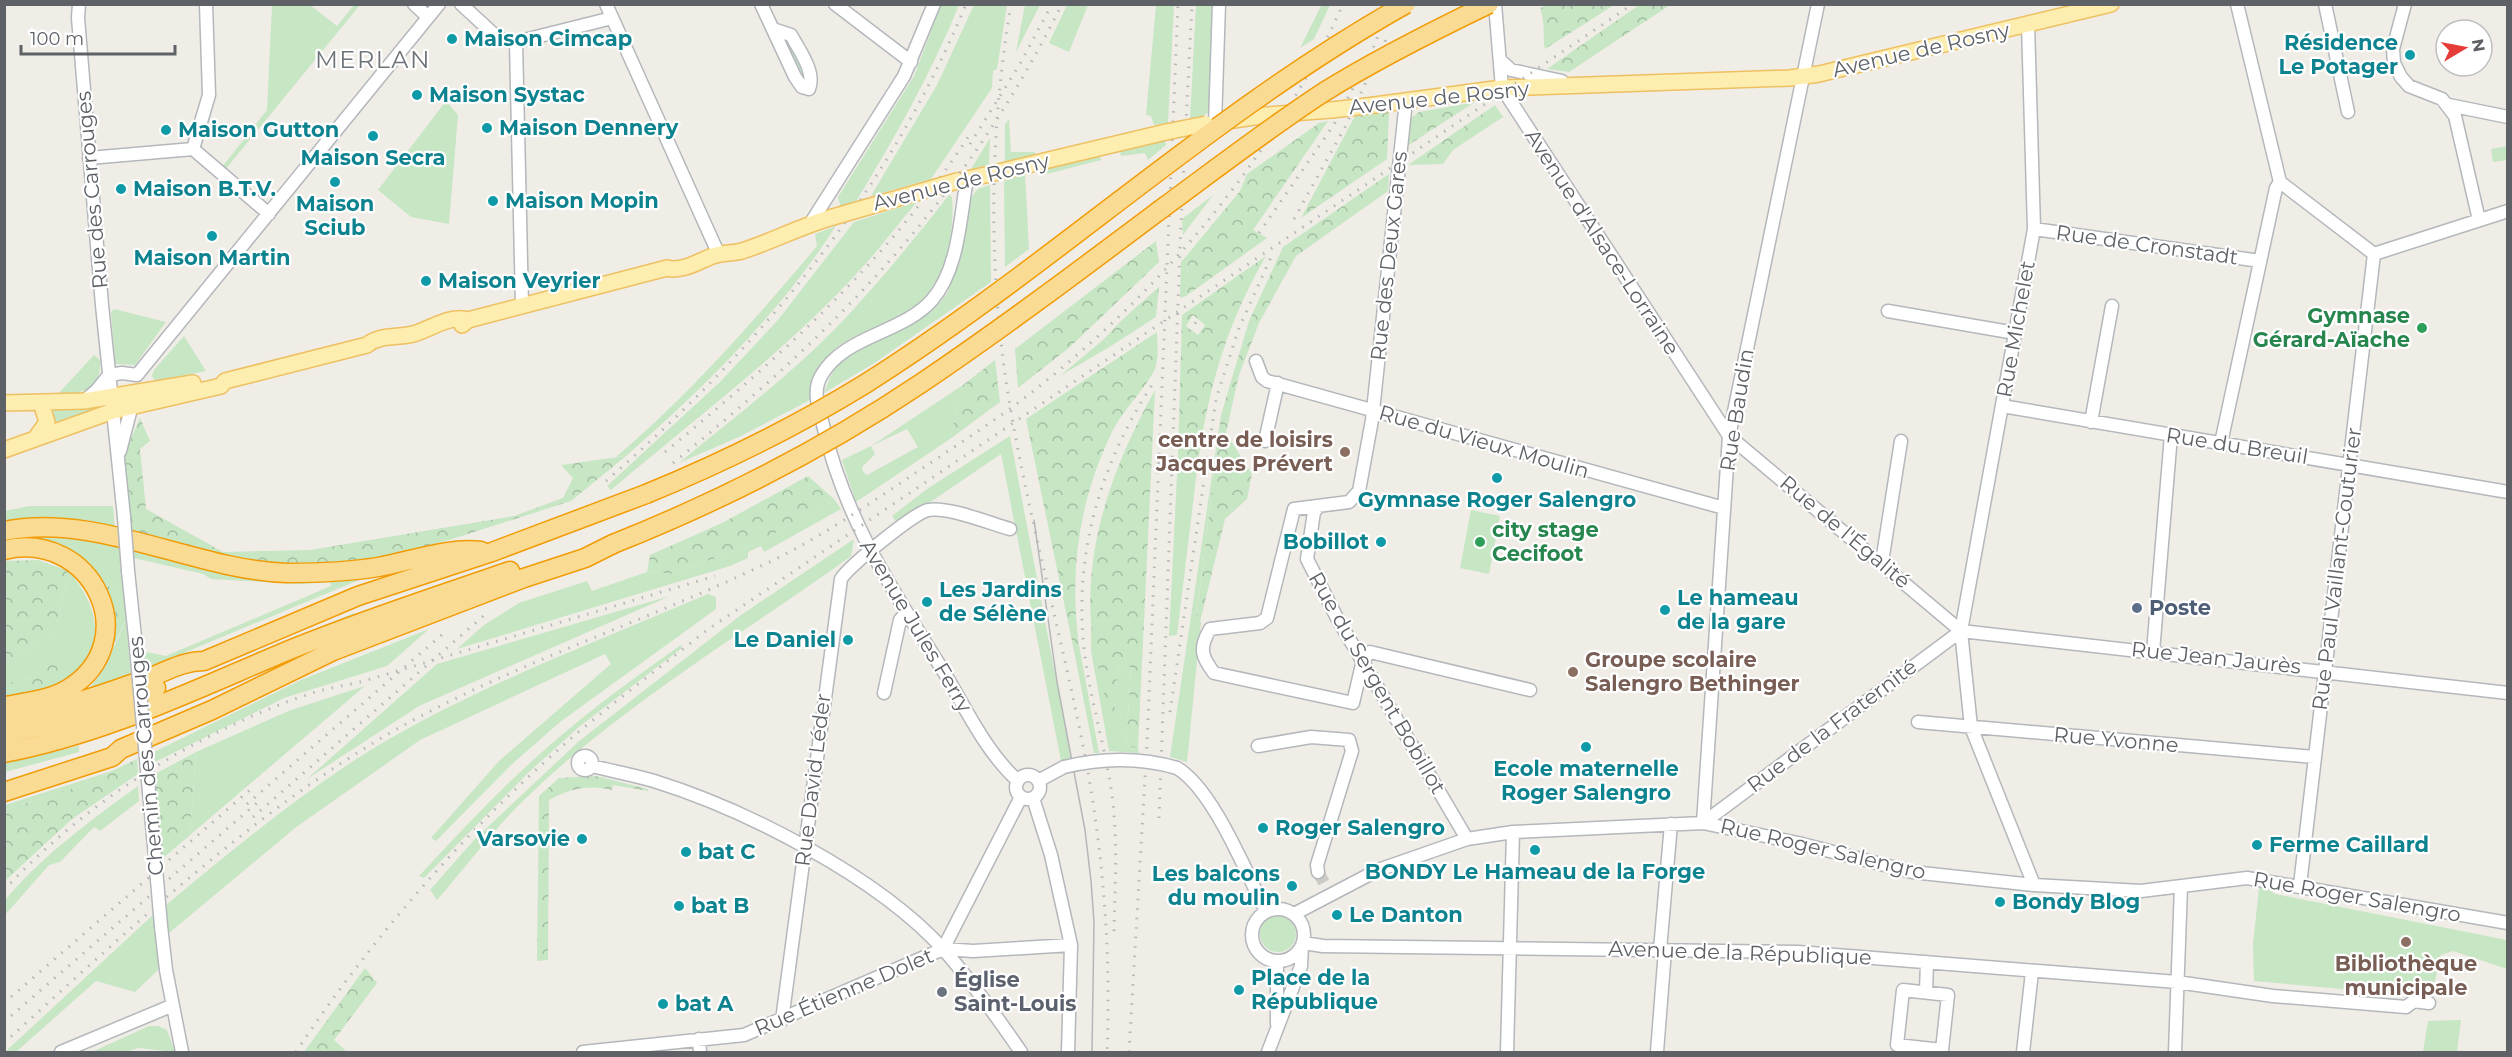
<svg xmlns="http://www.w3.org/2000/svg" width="2512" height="1057" viewBox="0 0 2512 1057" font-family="Montserrat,sans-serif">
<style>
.green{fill:#c6e6c4;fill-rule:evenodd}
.forest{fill:url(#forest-crowns);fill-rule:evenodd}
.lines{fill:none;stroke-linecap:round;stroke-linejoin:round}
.minor-tunnel{stroke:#cccac7;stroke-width:12;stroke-dasharray:12 6;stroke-linecap:butt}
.minor-casing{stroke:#b4b7bb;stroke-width:15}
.major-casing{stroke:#eec061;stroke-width:18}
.highway-casing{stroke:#f19c06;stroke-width:21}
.minor{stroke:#fff;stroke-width:12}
.major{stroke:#fdedaf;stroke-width:15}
.highway{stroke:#fadb93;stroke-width:18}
.tram{stroke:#b5b6b7;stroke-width:1.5}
.rail{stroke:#b5b6b7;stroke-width:3;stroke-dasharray:1.5 8;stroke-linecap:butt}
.minor-bridge-casing{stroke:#b4b7bb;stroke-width:15;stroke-linecap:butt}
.major-bridge-casing{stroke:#eec061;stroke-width:18;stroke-linecap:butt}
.highway-bridge-casing{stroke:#f19c06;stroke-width:21;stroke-linecap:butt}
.minor-bridge{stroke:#fff;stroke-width:12}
.major-bridge{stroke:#fdedaf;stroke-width:15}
.highway-bridge{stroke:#fadb93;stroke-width:18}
.culture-dot{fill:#0f9aa8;stroke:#fff;stroke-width:2}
.leisure-dot{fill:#2e9e5b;stroke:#fff;stroke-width:2}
.education-dot{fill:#8d6e63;stroke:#fff;stroke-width:2}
.service-dot{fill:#5c6f8a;stroke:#fff;stroke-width:2}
.worship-dot{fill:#6b7280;stroke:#fff;stroke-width:2}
.labels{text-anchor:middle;stroke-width:4.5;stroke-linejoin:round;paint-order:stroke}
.culture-label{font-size:21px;font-weight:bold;fill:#0d838f;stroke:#fff;text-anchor:start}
.street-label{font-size:21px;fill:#5e6267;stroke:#fff}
.leisure-label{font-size:21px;font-weight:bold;fill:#27864d;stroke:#fff;text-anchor:end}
.education-label{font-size:21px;font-weight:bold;fill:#785e54;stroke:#fff;text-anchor:end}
.service-label{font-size:21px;font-weight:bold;fill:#4e5e75;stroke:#fff;text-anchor:start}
.worship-label{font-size:21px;font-weight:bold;fill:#5b616d;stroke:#fff;text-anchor:start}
.quarter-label{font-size:24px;letter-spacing:1.5px;fill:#6f7479;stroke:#fff}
</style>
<defs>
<pattern id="forest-crowns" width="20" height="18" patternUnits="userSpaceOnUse" patternTransform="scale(1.5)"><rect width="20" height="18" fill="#c6e6c4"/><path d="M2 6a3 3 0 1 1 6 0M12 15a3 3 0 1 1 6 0" fill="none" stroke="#a4bea3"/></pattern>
</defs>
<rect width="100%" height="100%" fill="#f0ede7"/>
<path class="green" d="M1322,4L1330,5L1314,39L1300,48Z
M272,5H310L337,26L354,5H360L225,170L222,167L267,110Z
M941,5H959C931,74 894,139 855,203L841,208L838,197L914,76Z
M974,5H1007L997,69L993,71L992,88L931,179L871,196L937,85Z
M1025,5H1040L1016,52Z
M1067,5H1088L1069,52L1049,43Z
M1156,5H1174L1168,123L1154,125L1151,116L1146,115Z
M1196,5H1213L1210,111L1200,118L1190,119Z
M788,40L793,42L806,78H801L785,42Z
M446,101L458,115L449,224L411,217L378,190Z
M1009,119L1011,152H1035V156L1005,161V124Z
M990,138L989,165L971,169Z
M1165,140L1166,145L1148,160L1145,153L1121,156L1120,151Z
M2507,146V160L2493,162L2491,149Z
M1100,156L1101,160L1043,175L1042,169Z
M1025,174L1029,249L1005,267L1004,181Z
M990,185L991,282L876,362L824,393C827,386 829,378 833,372C857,335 920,335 946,295C962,269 960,206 977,190C980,187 985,187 990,185Z
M949,195L952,197C955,232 946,281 917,304C874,338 817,331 810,400L741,436L679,463C732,419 788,377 836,328C876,286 913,241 949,195Z
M1213,195L1183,235L1182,219Z
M917,202C897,225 879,250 858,272C784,353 694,419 611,490L607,486L720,382L778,320L854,222Z
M836,226C780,313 704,388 626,456L616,457C691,393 754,321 817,246L815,234Z
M1188,254L1186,296L1180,298L1181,262Z
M114,309L166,322L135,365L115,364L111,312Z
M1134,309L1139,314L1123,329L1118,324Z
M184,336L206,371L155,381L152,376L154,370Z
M1104,339L1111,346L1060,376Z
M94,355L100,360C102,390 81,394 57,395Z
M963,385L950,439L856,502L842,460L871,446ZM907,429L918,447L867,475L863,472L862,467L875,454L871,446Z
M107,404L55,423L51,410Z
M1221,415L1196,620L1201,622L1187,762L1170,757Z
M1010,436L1071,758L1061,761L1001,454L898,524L892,516L927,489Z
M1178,455L1198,462L1177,635L1169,636Z
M835,500L841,509L764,552L761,546L748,552V558L730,566L457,649L484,625L519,603L587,581L592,591L647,572L670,574L755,544Z
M29,506H113L115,529C78,522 42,514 5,521V511Z
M1471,510L1500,516L1489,574L1460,568Z
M44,534L87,538L119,546L131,676L85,694L105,667L126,620L114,586L105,587C77,544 50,550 5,543V538Z
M854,539L851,556L836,567C731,641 616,710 524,800C493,830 466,867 437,900L430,890L474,840L578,742L741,615Z
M134,551L212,571L371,575L145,669L142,651L166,656L331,586L330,582L301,584L211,579L203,574L134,558Z
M69,571C97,605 109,644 72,678H32L5,684V664L55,633Z
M708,594L716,597V609L560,722L511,765L436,841L431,838L499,761L611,664L605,654L420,740L295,828L169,933L166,905C231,851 297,796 369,751C476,686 594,643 708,594Z
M670,596L419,706L307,779L437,664Z
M354,613L356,617L148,704V699Z
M1091,622L1102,681L1114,714L1118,664L1131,667L1126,745L1138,748L1139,753L1109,751L1091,651Z
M429,629L387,666L284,698L153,763L152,753L301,680Z
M681,645L682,648L580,726L529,772L424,878L419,876C470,821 522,766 581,719C613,693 647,669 681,645Z
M1079,645L1099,753H1094L1073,646Z
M365,686L190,835L196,752L291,710Z
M79,746V752L5,772V763Z
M112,771L83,785L5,810V805Z
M138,786L139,801L100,831L94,827L60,862L49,865L5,915V900C43,855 91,820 138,786Z
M2259,888H2266L2275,894L2507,940V969L2453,951L2441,955L2431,997L2254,981L2253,944Z
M154,914L159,969L135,992L96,981L16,1052H5Z
M1260 934a18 18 0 1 1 36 0a18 18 0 1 1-36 0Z
M2461,1020L2457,1052H2423L2428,1021Z
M149,1026H158L167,1030L175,1052L138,1048L125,1052H92Z"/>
<path class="forest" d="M1548,5V4L1614,5L1545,49C1542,32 1546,27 1540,8Z
M1639,5H1670L1569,72L1547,69Z
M1475,102L1407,146L1410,119L1419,112Z
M1495,105L1503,117L1453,150L1443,164L1408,165Z
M1389,112L1387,159L1301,218L1356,114Z
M1328,121L1253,230L1267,238L1186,296L1188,254L1240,191L1247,174L1319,123Z
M1389,174L1388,191L1296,256L1259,323L1239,375L1226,433L1252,474L1247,499L1225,519L1200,622L1196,621L1221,415L1249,321L1283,247Z
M1156,241L1159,262L1070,347L1018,388L1015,349Z
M1266,256C1227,323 1209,386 1198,462L1178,455L1182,315ZM1193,315L1205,325L1198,335L1186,326Z
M1159,287L1156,317L1111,346L1104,339L1118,324L1123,329L1139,314L1134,309Z
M1157,332C1157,342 1159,359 1155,369C1146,388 1122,411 1111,434C1079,501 1069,572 1079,645L1073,646L1026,419Z
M995,360L1000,402L950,439L963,385Z
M1155,390L1138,748L1126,746L1131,667L1118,664L1114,715L1108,712C1102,683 1094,652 1091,622C1085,540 1116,460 1155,390Z
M140,418L150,441L140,449L146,509L223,552L310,550L514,516L563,498L573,478L561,465L626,456L571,501L449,540L345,566L282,567L216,559L132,535L124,455Z
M808,476L835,500L755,544L670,574L647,572L650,555L722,523Z
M38,560L69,571L55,633L5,664V561Z
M114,586L126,620L112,648C116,625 113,609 105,587Z
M55,651L72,678L53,688L5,698L4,684L32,678Z
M196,752L190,835L162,859L153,775Z
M137,759L138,774L72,819L5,881V810L83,785Z
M596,776L648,789V791L613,785L612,790C589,784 569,789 549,800L548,960L537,961L539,796L559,778Z
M365,968L377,983L334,1040L347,1052H304Z"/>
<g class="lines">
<path class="minor-tunnel" d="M1318,872L1326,886"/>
<defs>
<path id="minor" d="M79,4L78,18L102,305L124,517
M414,4L428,17
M461,4L499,39L516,42L612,18
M606,4L719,255
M761,4L795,77L802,87L809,89C816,72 799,50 791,35L773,29
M835,4L911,62
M1495,4L1502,88L1729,436L1961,631
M2237,4L2280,182L2374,254
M2325,4L2348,112
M2405,4L2393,49L2394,63L2401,77L2409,86L2442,99L2455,116L2479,220
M2028,24L2034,229L1961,631L1971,727L2034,885
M516,42L522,305
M1500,60L1511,70L1562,81
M1406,101L1372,420L1359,491L1349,502L1294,509L1267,618L1260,623L1210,629C1199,648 1201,656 1214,673L1353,703L1363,660L1370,652L1530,690
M2449,105L2508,117
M1215,123L1219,4
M193,149L209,95L206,4
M89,158L193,149L269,214
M967,179C960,217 959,269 932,300C902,334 844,335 821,376C812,392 819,408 823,425C845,520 893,591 944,672C966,709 986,752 1018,781
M810,224L904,76L934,4
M2034,229L2260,261
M2374,254L2508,211
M1888,311L2015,333
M1256,361L1262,377L1267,381L1724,508
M137,375L439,4
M84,401L97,390L109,375L122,373L137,375
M2002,406L2508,492
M2091,422L2112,306
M1265,441L1278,383
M2221,443L2276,188L2280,182
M120,451L133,401
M1318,507L1314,512L1307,559L1337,618L1467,839
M1882,562L1901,441
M128,571L136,647
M1961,631L2508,693
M2153,652L2171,435
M884,693L900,620L906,613
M1918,722L2314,757
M1258,746L1311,737L1349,740L1352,751L1317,865L1318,872
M578 763a7 7 0 1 1 14 0a7 7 0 1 1-14 0Z
M592,766C612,771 634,775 654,781C747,810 878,877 944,950C972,982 997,1017 1021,1052
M1177,768C1213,789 1246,873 1266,911
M1016 787a12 12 0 1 1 24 0a12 12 0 1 1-24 0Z
M1038,781L1064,767
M149,792L155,857
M1033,798L1051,855L1071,945L1068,1052
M1703,823L1729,436L1818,4
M1703,823L1961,631
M2300,885L2374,254
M1252 935a26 26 0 1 1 52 0a26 26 0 1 1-52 0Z
M1294,914L1378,870L1467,839L1513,832L1703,823L1798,843L1912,872L2034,885L2141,891L2247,878L2508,923
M161,926L166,970L182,1052
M1303,943L1323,946L1798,952L2177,982L2273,996L2406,1007L2414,1001L2429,1003
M943,949L1021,797
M1660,950L1671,824
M1277,961V1024
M1903,990L1948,995L1942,1050L1897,1045Z
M1926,992L1927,962
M782,1020L841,579C849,566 913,514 928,510C947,506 989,523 1010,529
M699,1039L700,1052
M61,1052L171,1006
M583,1052L744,1035L943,949L973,951L1071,945
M1268,1052L1301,966L1302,945
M1507,1052L1513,832
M1657,1052L1665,950
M2023,1052L2032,972
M2175,1052L2181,886"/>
<path id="major" d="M1367,106L1502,88L1790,78L1819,74L2111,4
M1227,121L1267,115L1331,110
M1015,168L1166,132
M957,181L990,174
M462,325L468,320L667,268C681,272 698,262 710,257C721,252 731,254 742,251C773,241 801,226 833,217
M4,403L84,401L193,383
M35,439L47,422L41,403
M4,450L113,411L221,386L225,381L367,345C380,334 399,338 413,334C429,330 450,314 468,320"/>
<path id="highway" d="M4,531C98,512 193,570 287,573C317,573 348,572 378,567C412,561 447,547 481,551
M4,550C92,529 146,641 68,689C50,700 26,702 6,706
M4,719C52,712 98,696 143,680C164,673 181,661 204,661L358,596L492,552L646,494
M4,735L75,718L156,688
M4,753C104,734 194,690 287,651C360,621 435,597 510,571
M4,792L112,757L121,749L212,710L333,651L524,578L585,558L613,544"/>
</defs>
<use href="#minor" class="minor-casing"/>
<use href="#major" class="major-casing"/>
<use href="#highway" class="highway-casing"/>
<use href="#minor" class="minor"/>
<use href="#major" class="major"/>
<use href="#highway" class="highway"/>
<path class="tram" d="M1034,520L1057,682L1085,830L1091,881L1094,922L1092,1052"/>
<path class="rail" d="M1011,4C990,129 988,256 1006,381C1026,512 1064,641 1088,772C1104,864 1111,958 1107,1052
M970,144L1020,64L1052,4
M1294,219L1345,127L1388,35
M1259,233L1333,126L1369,58L1391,4
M1189,331L1197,321
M665,452C779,358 889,260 970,134
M673,463C839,329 966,198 1062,4
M606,481C759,348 888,194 966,4
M1170,712L1216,399L1239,328L1272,255
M247,804L445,632
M253,817L488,612
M1159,818L1181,222L1192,4
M4,890C87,801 192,735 306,695C325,688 345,686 364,681L715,576
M1114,931C1115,886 1118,840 1112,795C1106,753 1094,712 1087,670C1070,568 1096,471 1152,385
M4,1003L251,789
M4,1022L258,802
M4,1043C124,934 256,809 397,729C513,664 641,623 761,566C816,541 867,505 917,472C955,446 995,421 1031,393C1162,290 1275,157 1343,4
M296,1052C370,940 467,829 568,741C613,702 661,667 707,630L1633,4
M1129,1052L1147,744L1178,4"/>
<defs>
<path id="minor-bridge" d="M124,517L128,571
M136,647L149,792
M1064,767C1102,758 1139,757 1177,768
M155,857L161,926"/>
<path id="major-bridge" d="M1331,110L1367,106
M1166,132L1206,124
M990,174L1015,168
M833,217L957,181"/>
<path id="highway-bridge" d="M646,494C722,463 795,427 865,384C1052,266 1213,112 1406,4
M613,544C721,501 823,449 920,384C1003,328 1084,267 1164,207C1217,168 1269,128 1324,92C1377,59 1433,31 1489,4"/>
</defs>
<use href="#minor-bridge" class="minor-bridge-casing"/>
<use href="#major-bridge" class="major-bridge-casing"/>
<use href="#highway-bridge" class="highway-bridge-casing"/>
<use href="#minor-bridge" class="minor-bridge"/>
<use href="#major-bridge" class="major-bridge"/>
<use href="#highway-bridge" class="highway-bridge"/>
</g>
<g class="culture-dot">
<circle cx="452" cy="39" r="6"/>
<circle cx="2410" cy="55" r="6"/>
<circle cx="417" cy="95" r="6"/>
<circle cx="487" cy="128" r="6"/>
<circle cx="166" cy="130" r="6"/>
<circle cx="373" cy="136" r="6"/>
<circle cx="335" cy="182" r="6"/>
<circle cx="121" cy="189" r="6"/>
<circle cx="493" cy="201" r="6"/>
<circle cx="212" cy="236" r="6"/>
<circle cx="426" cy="281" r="6"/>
<circle cx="1497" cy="478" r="6"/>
<circle cx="1381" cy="542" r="6"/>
<circle cx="927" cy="602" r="6"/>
<circle cx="1665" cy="610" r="6"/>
<circle cx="848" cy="640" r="6"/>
<circle cx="1586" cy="747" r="6"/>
<circle cx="1263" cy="828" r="6"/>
<circle cx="582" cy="839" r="6"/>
<circle cx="2257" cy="845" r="6"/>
<circle cx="1535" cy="850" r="6"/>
<circle cx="686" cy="852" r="6"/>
<circle cx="1292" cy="886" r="6"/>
<circle cx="2000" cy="902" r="6"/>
<circle cx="679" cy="906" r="6"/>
<circle cx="1337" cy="915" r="6"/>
<circle cx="1239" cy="990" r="6"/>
<circle cx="663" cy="1004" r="6"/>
</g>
<g class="leisure-dot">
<circle cx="2422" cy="328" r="6"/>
<circle cx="1480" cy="542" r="6"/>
</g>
<g class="education-dot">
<circle cx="1345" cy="452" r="6"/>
<circle cx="1573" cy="672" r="6"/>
<circle cx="2406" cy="942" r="6"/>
</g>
<circle class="service-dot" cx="2137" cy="608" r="6"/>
<circle class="worship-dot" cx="942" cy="992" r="6"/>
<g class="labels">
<g class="culture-label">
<text x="464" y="46">Maison Cimcap</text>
<text x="2398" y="50" text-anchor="end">Résidence<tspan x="2398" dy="24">Le Potager</tspan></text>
<text x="429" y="102">Maison Systac</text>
<text x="499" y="135">Maison Dennery</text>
<text x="178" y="137">Maison Gutton</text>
<text x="373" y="165" text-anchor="middle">Maison Secra</text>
<text x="133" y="196">Maison B.T.V.</text>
<text x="505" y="208">Maison Mopin</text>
<text x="335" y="211" text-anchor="middle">Maison<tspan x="335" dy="24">Sciub</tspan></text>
<text x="212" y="265" text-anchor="middle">Maison Martin</text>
<text x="438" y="288">Maison Veyrier</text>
<text x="1497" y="507" text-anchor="middle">Gymnase Roger Salengro</text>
<text x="1369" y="549" text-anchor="end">Bobillot</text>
<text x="939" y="597">Les Jardins<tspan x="939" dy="24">de Sélène</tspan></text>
<text x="1677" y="605">Le hameau<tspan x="1677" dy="24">de la gare</tspan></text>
<text x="836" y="647" text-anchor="end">Le Daniel</text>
<text x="1586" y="776" text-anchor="middle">Ecole maternelle<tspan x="1586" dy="24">Roger Salengro</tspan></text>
<text x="1275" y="835">Roger Salengro</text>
<text x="570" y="846" text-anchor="end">Varsovie</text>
<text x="2269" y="852">Ferme Caillard</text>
<text x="698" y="859">bat C</text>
<text x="1535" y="879" text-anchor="middle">BONDY Le Hameau de la Forge</text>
<text x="1280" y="881" text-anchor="end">Les balcons<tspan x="1280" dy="24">du moulin</tspan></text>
<text x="2012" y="909">Bondy Blog</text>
<text x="691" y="913">bat B</text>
<text x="1349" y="922">Le Danton</text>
<text x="1251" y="985">Place de la<tspan x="1251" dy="24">République</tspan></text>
<text x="675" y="1011">bat A</text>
</g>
<g class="street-label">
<text transform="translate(1921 50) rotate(-13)" y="7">Avenue de Rosny</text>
<text transform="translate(1439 98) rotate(-6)" y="7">Avenue de Rosny</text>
<text transform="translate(961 182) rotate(-14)" y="7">Avenue de Rosny</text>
<text transform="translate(92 190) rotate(-95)" y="7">Rue des Carrouges</text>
<text transform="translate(1602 242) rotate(57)" y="7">Avenue d'Alsace-Lorraine</text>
<text transform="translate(2147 245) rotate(8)" y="7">Rue de Cronstadt</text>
<text transform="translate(1389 256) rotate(-84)" y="7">Rue des Deux Gares</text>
<text transform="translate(2016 329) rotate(-80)" y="7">Rue Michelet</text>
<text transform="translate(1737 410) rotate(-81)" y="7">Rue Baudin</text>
<text transform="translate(1484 442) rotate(16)" y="7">Rue du Vieux Moulin</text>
<text transform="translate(2237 446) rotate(9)" y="7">Rue du Breuil</text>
<text transform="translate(1845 532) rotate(40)" y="7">Rue de l'Égalité</text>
<text transform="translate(2337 569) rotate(-83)" y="7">Rue Paul Vaillant-Couturier</text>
<text transform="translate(916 626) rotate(59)" y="7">Avenue Jules Ferry</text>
<text transform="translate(2216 658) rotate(6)" y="7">Rue Jean Jaurès</text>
<text transform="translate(1377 683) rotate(60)" y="7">Rue du Sergent Bobillot</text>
<text transform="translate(1832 726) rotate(-37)" y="7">Rue de la Fraternité</text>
<text transform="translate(2116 740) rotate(5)" y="7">Rue Yvonne</text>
<text transform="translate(146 756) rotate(-95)" y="7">Chemin des Carrouges</text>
<text transform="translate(813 780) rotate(-83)" y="7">Rue David Léder</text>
<text transform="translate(1823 849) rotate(13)" y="7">Rue Roger Salengro</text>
<text transform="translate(2357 897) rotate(10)" y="7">Rue Roger Salengro</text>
<text transform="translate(1740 953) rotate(2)" y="7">Avenue de la République</text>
<text transform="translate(844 992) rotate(-23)" y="7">Rue Étienne Dolet</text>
</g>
<g class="leisure-label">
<text x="2410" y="323">Gymnase<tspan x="2410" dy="24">Gérard-Aïache</tspan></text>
<text x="1492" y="537" text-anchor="start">city stage<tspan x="1492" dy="24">Cecifoot</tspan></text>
</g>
<g class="education-label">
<text x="1333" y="447">centre de loisirs<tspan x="1333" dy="24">Jacques Prévert</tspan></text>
<text x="1585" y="667" text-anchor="start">Groupe scolaire<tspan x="1585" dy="24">Salengro Bethinger</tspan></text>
<text x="2406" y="971" text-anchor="middle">Bibliothèque<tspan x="2406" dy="24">municipale</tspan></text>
</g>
<g class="service-label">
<text x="2149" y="615">Poste</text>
</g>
<g class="worship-label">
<text x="954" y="987">Église<tspan x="954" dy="24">Saint-Louis</tspan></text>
</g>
<g class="quarter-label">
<text x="373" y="68">MERLAN</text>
</g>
</g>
<rect width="2512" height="1057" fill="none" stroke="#5e6267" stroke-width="12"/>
<g transform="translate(2464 48) rotate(80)"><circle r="28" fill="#ffffff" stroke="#bfc0c2" stroke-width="1.5"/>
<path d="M0-4.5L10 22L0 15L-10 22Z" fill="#e63c37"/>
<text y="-9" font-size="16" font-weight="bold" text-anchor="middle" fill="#5e6267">N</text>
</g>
<path d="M21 45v9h154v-9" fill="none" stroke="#5e6267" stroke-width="3"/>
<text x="30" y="45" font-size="18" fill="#5e6267" stroke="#ffffff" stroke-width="4.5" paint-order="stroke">100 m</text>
</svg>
